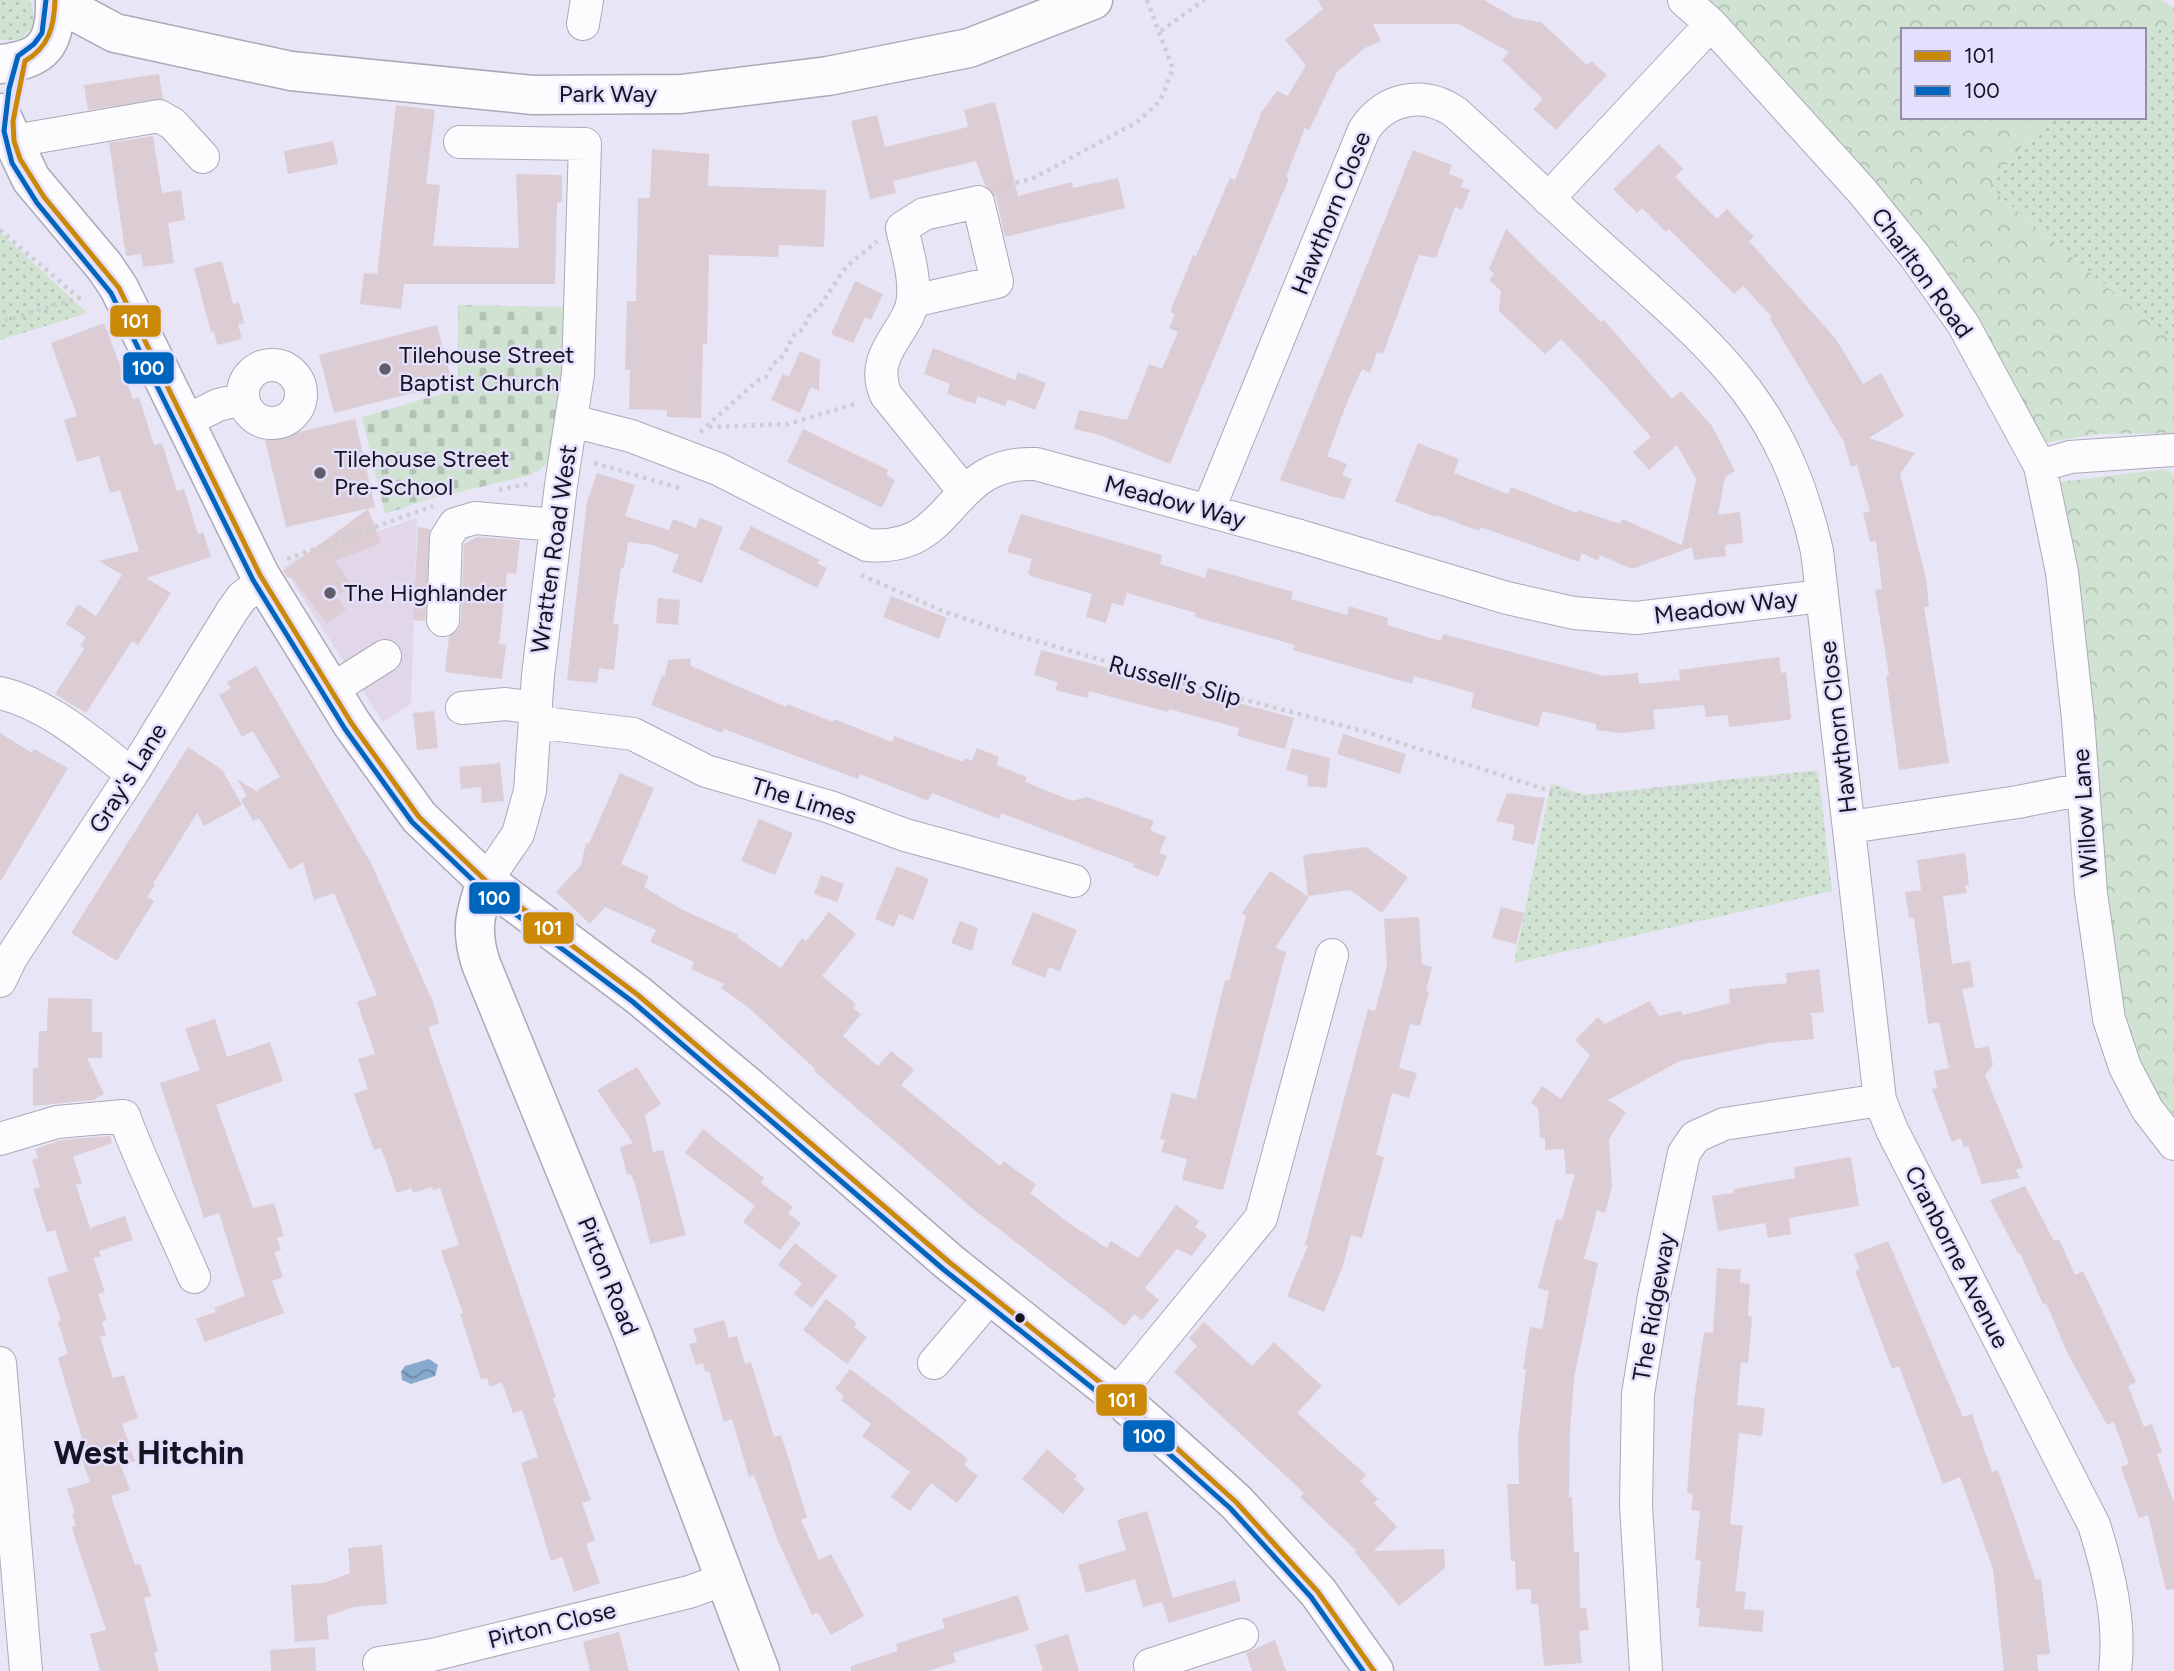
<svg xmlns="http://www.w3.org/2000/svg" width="2174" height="1671" viewBox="0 0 2174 1671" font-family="Figtree,sans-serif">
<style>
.commercial{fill:#e2d7e8}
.grass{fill:url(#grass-dots)}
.forest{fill:url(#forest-crowns)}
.cemetery{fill:url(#cemetery-stones)}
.water{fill:url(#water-waves)}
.building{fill:#dbcdd3}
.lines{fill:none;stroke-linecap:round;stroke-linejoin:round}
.minor-casing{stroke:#aca9b7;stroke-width:34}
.major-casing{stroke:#aca9b7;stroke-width:41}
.path{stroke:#ceced2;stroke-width:4.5;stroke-dasharray:3.5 5;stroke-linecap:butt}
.minor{stroke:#fcfbfe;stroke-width:32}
.major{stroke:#fcfbfe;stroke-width:38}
.bus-1-casing{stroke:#e4dffc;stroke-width:10}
.bus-2-casing{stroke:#e4dffc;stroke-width:10}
.bus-1{stroke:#ca8906;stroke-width:5}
.bus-2{stroke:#0065bd;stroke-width:5}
.poi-dot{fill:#605d6b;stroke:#e4dffc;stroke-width:2.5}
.bus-dot{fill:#161420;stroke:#e4dffc;stroke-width:2.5}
.labels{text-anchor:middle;stroke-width:5;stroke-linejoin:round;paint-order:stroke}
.street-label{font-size:24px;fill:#161420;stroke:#e4dffc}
.poi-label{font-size:24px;fill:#161420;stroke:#e4dffc;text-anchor:start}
.district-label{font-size:32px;font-weight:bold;fill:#161420;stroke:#e4dffc}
.line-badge{stroke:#e4dffc;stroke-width:2.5}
.badge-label{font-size:19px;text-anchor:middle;font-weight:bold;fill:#fff}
</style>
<defs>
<pattern id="grass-dots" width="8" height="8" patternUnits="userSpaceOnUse" patternTransform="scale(1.75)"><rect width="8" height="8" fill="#d0e3d2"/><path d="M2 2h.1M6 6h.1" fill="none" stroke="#b2c2b4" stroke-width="1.8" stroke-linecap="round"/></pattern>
<pattern id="forest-crowns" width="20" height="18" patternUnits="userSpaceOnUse" patternTransform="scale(1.75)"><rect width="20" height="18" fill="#d0e3d2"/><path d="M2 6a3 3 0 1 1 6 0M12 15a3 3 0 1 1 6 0" fill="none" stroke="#b2c2b4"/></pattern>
<pattern id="cemetery-stones" width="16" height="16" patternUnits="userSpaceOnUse" patternTransform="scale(1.75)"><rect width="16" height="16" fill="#d0e3d2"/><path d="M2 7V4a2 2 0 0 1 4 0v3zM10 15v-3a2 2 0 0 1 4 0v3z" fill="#b2c2b4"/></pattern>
<pattern id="water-waves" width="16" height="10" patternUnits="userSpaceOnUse" patternTransform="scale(1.75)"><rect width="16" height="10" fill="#87a9cb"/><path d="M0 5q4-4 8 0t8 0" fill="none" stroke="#6d88a4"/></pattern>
</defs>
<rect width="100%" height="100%" fill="#e8e5f6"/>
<path class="commercial" d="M417,518L411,704L383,722L283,567L297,559Z"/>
<path class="grass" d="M0,0H30L35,18L33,27L19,40H0Z
M2174,23V343L1989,187L2046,117H2144V34Z
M0,232L87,313L0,340Z
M1818,770L1832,891L1514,963L1551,784L1585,795Z"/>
<path class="forest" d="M1699,0H2162L2174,8V23L2144,34V30H1903V117H2046L1989,187L2174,343V433L2097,434L2038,444L1974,317Z
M2166,469L2174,475V1119C2112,1049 2110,910 2098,820C2084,708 2072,595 2060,482Z"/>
<path class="cemetery" d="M458,305L571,307L552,457L540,470L527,476L429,499L385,514L362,417L458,389Z"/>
<path class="water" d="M429,1359L438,1365L435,1376L411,1384L402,1380L401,1372L405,1366Z"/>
<path class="building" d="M1318,0H1484L1515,18L1541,22L1587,65L1591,61L1607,75L1556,130L1533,109L1543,99L1502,60L1509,52L1459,24H1373L1381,41L1365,48L1337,72L1309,130L1305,128L1286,177L1289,178L1170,464L1100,435L1074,429L1079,410L1127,420L1149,364L1162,369L1178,332L1169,328L1175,314L1170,312L1193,255L1196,256L1230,178L1235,180L1261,113L1277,91L1288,96L1306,65L1285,40L1323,9Z
M159,74L163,99L88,110L84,85Z
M995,102L1018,196L1072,182L1073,188L1118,178L1125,208L1005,237L996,197L985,185L976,161L893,181L896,193L870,199L851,121L877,115L885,147L968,127L964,110Z
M396,105L435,110L426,184L440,185L433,246L519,248L516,174L562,175V202H557L555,284H404L401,309L360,304L364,273L377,274Z
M153,136L162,193L181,190L185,220L168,223L174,263L143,267L141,254L126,256L109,143Z
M333,141L338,164L288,174L284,151Z
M1659,144L1683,169L1675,177L1717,219L1727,209L1754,237L1749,241L1836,339L1863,384L1881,373L1904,416L1869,438L1915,453L1900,474L1926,579L1929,606L1924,607L1949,763L1899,770L1886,676L1889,675L1875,590L1882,589L1876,541L1870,542L1863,513L1870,511L1857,465L1851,467L1844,442L1770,319L1772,317L1743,286L1734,294L1669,229L1666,232L1642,208L1637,213L1613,189Z
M652,149L709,154L708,186L826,190L824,247L779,245L778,257L709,255L707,344L703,343L701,418L667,417V410L629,409L630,370H625L627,301H636L638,198H650Z
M1413,150L1452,165L1449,174L1464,180L1461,187L1470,190L1462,210L1455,207L1436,258L1419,255L1383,354L1377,352L1370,373L1362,369L1348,400L1327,456L1347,464L1342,475L1352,479L1344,499L1333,497L1280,480Z
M1506,229L1601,322L1604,320L1672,399L1681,391L1712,426L1735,471L1725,477L1718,515L1740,512L1743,543L1725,545L1726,556L1694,560L1692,547L1632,569L1600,555L1598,561L1582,553L1579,562L1481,527L1479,531L1437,515L1436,517L1395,501L1418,443L1459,459L1454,473L1508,494L1511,487L1577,513L1578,510L1620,524L1622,519L1682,545L1696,479L1677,445L1649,470L1633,452L1651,437L1603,383L1561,339L1545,354L1499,311L1501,291L1489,280L1494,274L1489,269Z
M222,261L233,304L239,302L244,323L238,324L242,339L217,345L214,331L211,332L194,268Z
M855,281L883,294L871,320L865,317L853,343L831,334Z
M104,323L133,399L139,397L154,445L162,443L177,491L184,489L198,534L203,532L211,557L146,578L171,593L138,645L132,641L86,713L55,694L84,649L80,646L86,637L66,624L78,604L96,616L122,575L99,561L139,551L120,490L110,493L99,456L77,462L64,420L77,416L51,343Z
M437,325L452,383L334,413L319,355Z
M933,348L1015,380L1018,372L1046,383L1035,410L1008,399L1005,406L978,396L975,404L947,394L950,384L924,374Z
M800,351L820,360L819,391L811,387L800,413L771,400L783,374L789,377Z
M355,419L375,507L286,527L265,440Z
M803,429L888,470L886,475L895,480L882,508L787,462Z
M597,473L635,485L625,516L669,530L673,519L696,528L700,518L723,527L702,583L672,572L679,555L653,545L628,542L624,568H621L613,624H619L614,670L599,668L597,683L567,680L587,502Z
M368,509L381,543L335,561L352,585L336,596L346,610L327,624L292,577L288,578L283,571Z
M1021,514L1162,555L1160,564L1205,578L1208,568L1293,592L1291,599L1347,615L1349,606L1388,618L1387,625L1441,641L1443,634L1604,676L1638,673L1639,684L1680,680L1679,670L1779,657L1781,673L1786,672L1791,717L1789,720L1729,727L1728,715L1706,717L1704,705L1653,710L1655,729L1622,733L1596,730V724L1543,711L1538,727L1471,708L1474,693L1414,676L1412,684L1293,650L1295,645L1195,617L1196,613L1127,593L1123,606L1112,603L1106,623L1086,617L1092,594L1031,576L1028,573L1032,559L1007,552Z
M751,526L820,560L817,563L827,568L817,588L739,549Z
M418,527L430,529L425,621L413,620Z
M477,537L520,540L516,574L507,573L499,644L506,645L502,679L445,672L449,637L458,630L461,621L464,544Z
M891,596L947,618L939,639L883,617Z
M658,598L680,600L678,625L656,623Z
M1041,650L1294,718L1285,749L1237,736L1239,728L1169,709L1168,712L1089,691L1087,698L1055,690L1058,682L1034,675Z
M690,658L691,666L786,707L787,704L833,722L834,719L892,742L894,736L963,762L965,758L972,761L977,748L999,757L996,765L1027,777L1025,782L1072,801L1087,797L1154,821L1150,830L1166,837L1159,853L1167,856L1158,877L1133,867L1134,864L1001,813L999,819L932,793L928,801L860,774L858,779L724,729L722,733L651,705L662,676H665L668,660Z
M256,666L372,865L433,1002L439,1023L428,1027L556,1397L553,1398L591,1500L582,1503L595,1540L586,1544L600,1583L574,1592L562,1557L551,1561L521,1463L538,1457L522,1410L513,1413L502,1382L490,1387L487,1378L481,1379L460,1314L463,1313L441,1251L459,1245L440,1188L433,1190L432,1187L413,1193L411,1188L397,1193L381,1148L374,1150L354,1094L368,1089L358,1059L375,1054L357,1002L377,995L334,893L314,900L303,862L290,870L259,818L253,821L241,800L247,796L237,779L259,793L257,790L280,777L253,731L242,737L219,695L231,688L227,682Z
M434,711L438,748L417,750L413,713Z
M0,733L32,753L34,749L68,768L0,882Z
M1343,734L1406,754L1400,774L1337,754Z
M188,747L222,770L242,805L204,826L197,813L153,884L155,885L147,897L154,901L117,961L71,933Z
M1292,748L1330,758L1327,788L1307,786L1308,776L1286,770Z
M500,763L504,801L482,803L481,787L461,789L459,767Z
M620,773L654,788L621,864L649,876L644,887L681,909L738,935L737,937L781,968L802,938L806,941L829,912L856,934L822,976L856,1004L853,1008L861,1014L843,1036L878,1066L891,1051L914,1070L901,1085L1000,1166L1004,1161L1036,1185L1030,1193L1070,1224L1107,1248L1111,1241L1138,1258L1176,1205L1199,1221L1195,1227L1207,1235L1192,1256L1177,1249L1145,1288L1159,1300L1142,1320L1134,1314L1125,1326L974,1210L814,1071L815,1069L748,1007L721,988L724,984L691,969L694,962L650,942L656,930L605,907L590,924L556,892L581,865L586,843L589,844Z
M1507,793L1545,798L1534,845L1512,840L1515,825L1496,821Z
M759,819L793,833L775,875L741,861Z
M1366,847L1408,877L1382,913L1350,890L1308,896L1303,855Z
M1965,853L1969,885H1965L1967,893L1943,896L1952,964L1970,961L1974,987L1962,989L1975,1049L1989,1046L1993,1065L1985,1075L2023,1167L2016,1170L2020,1178L1982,1184L1968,1146L1964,1147L1961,1138L1952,1142L1932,1089L1937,1088L1934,1071L1949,1068L1939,1022L1928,1024L1914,918H1909L1905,892L1921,890L1917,860Z
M897,866L929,879L913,920L899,914L894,927L875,919Z
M1270,871L1309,897L1275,948L1286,952L1223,1190L1182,1180L1187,1159L1161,1152L1165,1140L1160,1139L1172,1093L1196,1099L1225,980L1229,981L1246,916L1242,913Z
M821,875L844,884L837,902L814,894Z
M1501,907L1524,913L1516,944L1492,938Z
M1033,912L1077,930L1060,971L1049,967L1045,978L1011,964Z
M1419,917L1422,964L1432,967L1426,991L1429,992L1420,1026L1410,1024L1399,1068L1417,1073L1409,1098L1392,1093L1376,1155L1384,1157L1362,1238L1351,1235L1343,1266L1324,1312L1287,1296L1308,1246L1305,1245L1368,1009L1375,1011L1387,966L1384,919Z
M960,921L978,928L972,951L951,943Z
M1819,969L1824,1012L1811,1013L1814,1039L1769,1043L1680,1061L1608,1100L1626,1112L1609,1139L1612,1187L1605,1213L1597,1210L1584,1259L1598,1263L1574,1378L1570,1430L1569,1497H1572L1574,1552H1579L1580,1608H1586L1589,1630L1579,1631L1582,1663L1544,1666L1538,1604H1531V1589L1516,1590L1515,1561H1511L1507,1484H1519L1518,1437L1526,1369H1523L1530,1327L1542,1329L1549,1291L1538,1288L1556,1219L1562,1220L1575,1174H1566L1564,1149L1545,1150V1138H1540L1538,1108L1531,1103L1542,1086L1561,1099L1590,1055L1575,1040L1598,1017L1605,1024L1650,1001L1659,1016L1681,1011L1683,1015L1730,1003L1729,989L1787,983L1786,973Z
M48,998L92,999V1032H102V1058H87L104,1094L93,1100L33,1106V1068H38L39,1031H47Z
M215,1019L227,1057L270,1042L283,1081L216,1105L253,1208L274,1203L284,1236L277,1238L281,1250L274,1252L283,1277L272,1281L284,1313L205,1342L196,1319L216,1312L214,1308L245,1296L219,1213L204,1218L160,1083L200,1070L185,1029Z
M637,1067L661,1104L645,1115L653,1152L663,1150L686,1235L650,1244L635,1183L631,1174L627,1175L620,1147L633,1143L597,1090Z
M703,1129L764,1178L761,1183L793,1207L788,1213L801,1223L780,1250L743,1222L755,1206L685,1153Z
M110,1136L112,1143L73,1157L82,1183L76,1185L90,1228L125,1216L133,1240L99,1251L101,1256L93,1258L105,1292L98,1294L107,1320L102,1322L106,1335L100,1337L113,1378L124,1375L138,1418L122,1424L135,1461L121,1466L130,1490L111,1496L135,1565L140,1564L151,1596L144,1598L158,1652L154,1653L159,1671H100L90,1634L106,1630L76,1541L72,1527L76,1526L72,1514L75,1513L67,1489L90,1482L81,1457L87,1455L58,1358L68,1354L58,1322L61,1320L47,1278L68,1271L55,1230L47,1232L33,1189L40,1187L32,1160L38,1158L35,1149L61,1140Z
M1851,1157L1859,1206L1789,1218L1791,1234L1768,1238L1765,1223L1718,1231L1712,1196L1734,1193V1189L1795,1178L1794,1167Z
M2025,1186L2054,1241L2059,1239L2075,1275L2083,1271L2136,1382L2128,1386L2144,1427L2152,1424L2162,1452L2157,1454L2174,1503V1589L2166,1590L2148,1515L2139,1518L2121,1467L2129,1464L2114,1422L2107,1425L2068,1354L2046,1303L2043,1304L2020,1253L2018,1254L1990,1200Z
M1888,1241L1963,1417L1972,1414L1992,1472L1998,1470L2036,1580L2041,1579L2050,1654L2037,1655L2038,1671H2004L1993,1569L1960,1477L1943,1484L1899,1366L1892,1369L1855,1271L1860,1269L1854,1254Z
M795,1243L837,1276L812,1308L794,1294L802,1283L778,1265Z
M1717,1268L1741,1270L1740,1283L1750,1284L1748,1316L1752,1317L1748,1363L1741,1362L1737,1405L1765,1408L1762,1436L1739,1433L1730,1524L1743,1526L1735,1591L1746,1592L1744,1609L1764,1611L1762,1632L1698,1626L1700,1608H1696L1701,1561L1695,1560L1700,1511L1691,1510L1693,1494L1687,1493L1694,1401L1704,1332L1713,1333Z
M826,1299L857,1323L854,1327L867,1337L847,1364L803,1330Z
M724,1320L729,1338L737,1336L745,1364L751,1362L774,1437L781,1435L807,1517L801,1520L819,1560L831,1554L864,1616L831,1635L818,1612L812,1615L778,1541L754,1475L749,1477L732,1419L724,1422L709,1371L705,1372L703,1363L696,1365L689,1344L697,1342L693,1329Z
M1204,1322L1252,1366L1274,1342L1322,1386L1297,1413L1366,1475L1360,1481L1378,1499L1374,1503L1397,1527L1374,1551L1444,1549L1445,1568L1399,1606L1354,1551H1357L1300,1497L1304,1493L1174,1372L1197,1346L1189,1338Z
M850,1369L968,1459L964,1465L978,1476L957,1503L931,1483L910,1511L891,1497L910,1472L862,1436L871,1424L841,1400L844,1396L835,1389Z
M1047,1449L1077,1476L1074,1479L1085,1489L1063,1514L1022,1479Z
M1147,1511L1173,1598L1235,1580L1241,1601L1169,1623L1162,1602L1143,1607L1135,1579L1086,1593L1078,1565L1126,1550L1117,1520Z
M382,1545L387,1604L354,1607L327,1616L329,1639L295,1642L291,1585L324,1583L350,1573L348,1548Z
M1018,1595L1029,1630L953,1653L956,1662L928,1671H851V1666L898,1651L896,1644L945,1628L942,1619Z
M619,1632L629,1671H590L583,1642Z
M1068,1634L1079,1671H1043L1035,1645Z
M1275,1640L1286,1671H1252L1246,1653Z
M315,1647L316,1671H271L270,1650Z"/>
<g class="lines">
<defs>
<path id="minor" d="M1684,0L1711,24L1862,191L1914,255L1963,324L2040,466L2062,572L2078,719L2091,893L2109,1019L2125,1067L2147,1109L2174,1144
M583,24L587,0
M14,141L159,116L173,124L203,157
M460,142L585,144L578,374L561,485L538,675L530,791L518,834L486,881
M1548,199L1711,24
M913,301L997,282L978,202L924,214L902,228C907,250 915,275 913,298C911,330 867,353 886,395L963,490
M243 394a29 29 0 1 1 58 0a29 29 0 1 1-58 0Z
M186,421L218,405L242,399
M572,421L631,436L718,469L867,545C958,553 945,460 1036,464L1300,536L1507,598L1574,613L1636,618L1822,596
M2040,466L2070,457L2174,450
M1208,511L1364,130C1385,98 1423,90 1455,112C1504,156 1551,202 1600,246C1711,346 1782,397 1817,551L1880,1100L1892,1130L2094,1525C2109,1572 2121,1622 2115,1671
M443,620L446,538L455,524L475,518L556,525
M331,690L385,656
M0,693C49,704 93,744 132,774
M462,708L506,704L536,708
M535,722L633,734L706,771L830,807L905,835L1074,881
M1850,827L2018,802L2083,789
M0,981L11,958L132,774L232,611L242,597L264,581
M0,1139L57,1122L124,1116C144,1171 171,1223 194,1277
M0,1363L26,1671
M934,1363L991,1296
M1116,1395L1261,1218L1332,955
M379,1663L432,1655L689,1592L723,1580
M1152,1671L1150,1665L1242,1635
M1646,1671L1636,1505L1638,1394L1654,1296L1684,1153L1695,1137L1724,1124L1880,1100"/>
<path id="major" d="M55,1L115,33L291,71L533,95L681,94L828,76L969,48L1093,0
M0,64C44,60 56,43 55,0
M0,113L31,179L105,267L119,288L260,575L352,724L419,817L486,881L638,995L745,1084L949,1262L1116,1395L1173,1445L1236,1502L1318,1592L1374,1671
M486,881C475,914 470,930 481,964L632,1333L760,1671"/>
</defs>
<use href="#minor" class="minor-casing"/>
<use href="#major" class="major-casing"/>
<path class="path" d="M1161,31L1204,0
M999,186L1032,179L1137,122L1160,101L1173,69L1147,0
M0,230L79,298L0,322
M709,427L788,424L858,403
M700,432L757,381L766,377L773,364L784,355L793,336L803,329L811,312L818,309L846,267L877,241
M594,463L683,489
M499,490L532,483
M287,559L433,506
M861,575L945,612L999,630L1163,678L1363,731L1554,792L1584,798L1817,774"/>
<use href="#minor" class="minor"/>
<use href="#major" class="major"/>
<defs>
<path id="bus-1" d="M55,0C54,27 49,47 25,61L13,121L14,141L20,159L44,197L119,288L260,575L352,724L419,817L486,881L638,995L949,1262L1116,1395L1173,1445L1236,1502L1318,1592L1374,1671"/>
<path id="bus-2" d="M46,0L42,33L34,44L18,56L9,89L4,131L12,163L37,203L111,293L253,580L345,729L412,822L481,888L633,1002L943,1269L1110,1402L1167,1452L1230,1508L1311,1597L1363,1671"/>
</defs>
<use href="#bus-1" class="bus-1-casing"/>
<use href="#bus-2" class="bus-2-casing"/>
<use href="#bus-1" class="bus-1"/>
<use href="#bus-2" class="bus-2"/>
</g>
<g class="poi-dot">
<circle cx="385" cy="369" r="7"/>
<circle cx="320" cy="473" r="7"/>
<circle cx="330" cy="593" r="7"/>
</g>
<circle class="bus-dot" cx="1020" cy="1318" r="6"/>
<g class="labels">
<g class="street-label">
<text x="608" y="102">Park Way</text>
<text transform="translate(1331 213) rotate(-68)" y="8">Hawthorn Close</text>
<text transform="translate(1922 273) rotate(54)" y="8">Charlton Road</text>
<text transform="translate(1175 502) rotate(15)" y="8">Meadow Way</text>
<text transform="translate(554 549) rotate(-82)" y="8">Wratten Road West</text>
<text transform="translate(1726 607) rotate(-7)" y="8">Meadow Way</text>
<text transform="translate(1175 681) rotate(15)" y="8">Russell's Slip</text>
<text transform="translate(1838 727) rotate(-97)" y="8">Hawthorn Close</text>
<text transform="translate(128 778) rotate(-58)" y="8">Gray's Lane</text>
<text transform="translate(804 801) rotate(17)" y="8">The Limes</text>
<text transform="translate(2085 813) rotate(-94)" y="8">Willow Lane</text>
<text transform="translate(1957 1257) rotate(63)" y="8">Cranborne Avenue</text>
<text transform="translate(608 1276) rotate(68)" y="8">Pirton Road</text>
<text transform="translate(1654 1307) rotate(-80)" y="8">The Ridgeway</text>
<text transform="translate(552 1625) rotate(-14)" y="8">Pirton Close</text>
</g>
<g class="poi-label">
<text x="399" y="363">Tilehouse Street<tspan x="399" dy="28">Baptist Church</tspan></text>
<text x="334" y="467">Tilehouse Street<tspan x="334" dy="28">Pre-School</tspan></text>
<text x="344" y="601">The Highlander</text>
</g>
<g class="district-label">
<text x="149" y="1464">West Hitchin</text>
</g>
</g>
<g class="line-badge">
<rect x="109" y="304" width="53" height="34" rx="7" fill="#ca8906"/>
<rect x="122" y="351" width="53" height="34" rx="7" fill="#0065bd"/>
<rect x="468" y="881" width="53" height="34" rx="7" fill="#0065bd"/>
<rect x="522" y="911" width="53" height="34" rx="7" fill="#ca8906"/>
<rect x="1095" y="1383" width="53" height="34" rx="7" fill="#ca8906"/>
<rect x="1122" y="1419" width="54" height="34" rx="7" fill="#0065bd"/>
</g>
<g class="badge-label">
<text x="135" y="328">101</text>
<text x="148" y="375">100</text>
<text x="494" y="905">100</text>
<text x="548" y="935">101</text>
<text x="1122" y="1407">101</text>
<text x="1149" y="1443">100</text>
</g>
<rect x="1901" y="28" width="245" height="91" fill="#e4dffc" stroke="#928ea4" stroke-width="2"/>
<rect x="1915" y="51" width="35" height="10" fill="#ca8906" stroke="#928ea4" stroke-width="2"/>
<text x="1964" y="63" font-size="21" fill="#161420">101</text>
<rect x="1915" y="86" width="35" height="10" fill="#0065bd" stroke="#928ea4" stroke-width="2"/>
<text x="1964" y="98" font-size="21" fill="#161420">100</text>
</svg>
